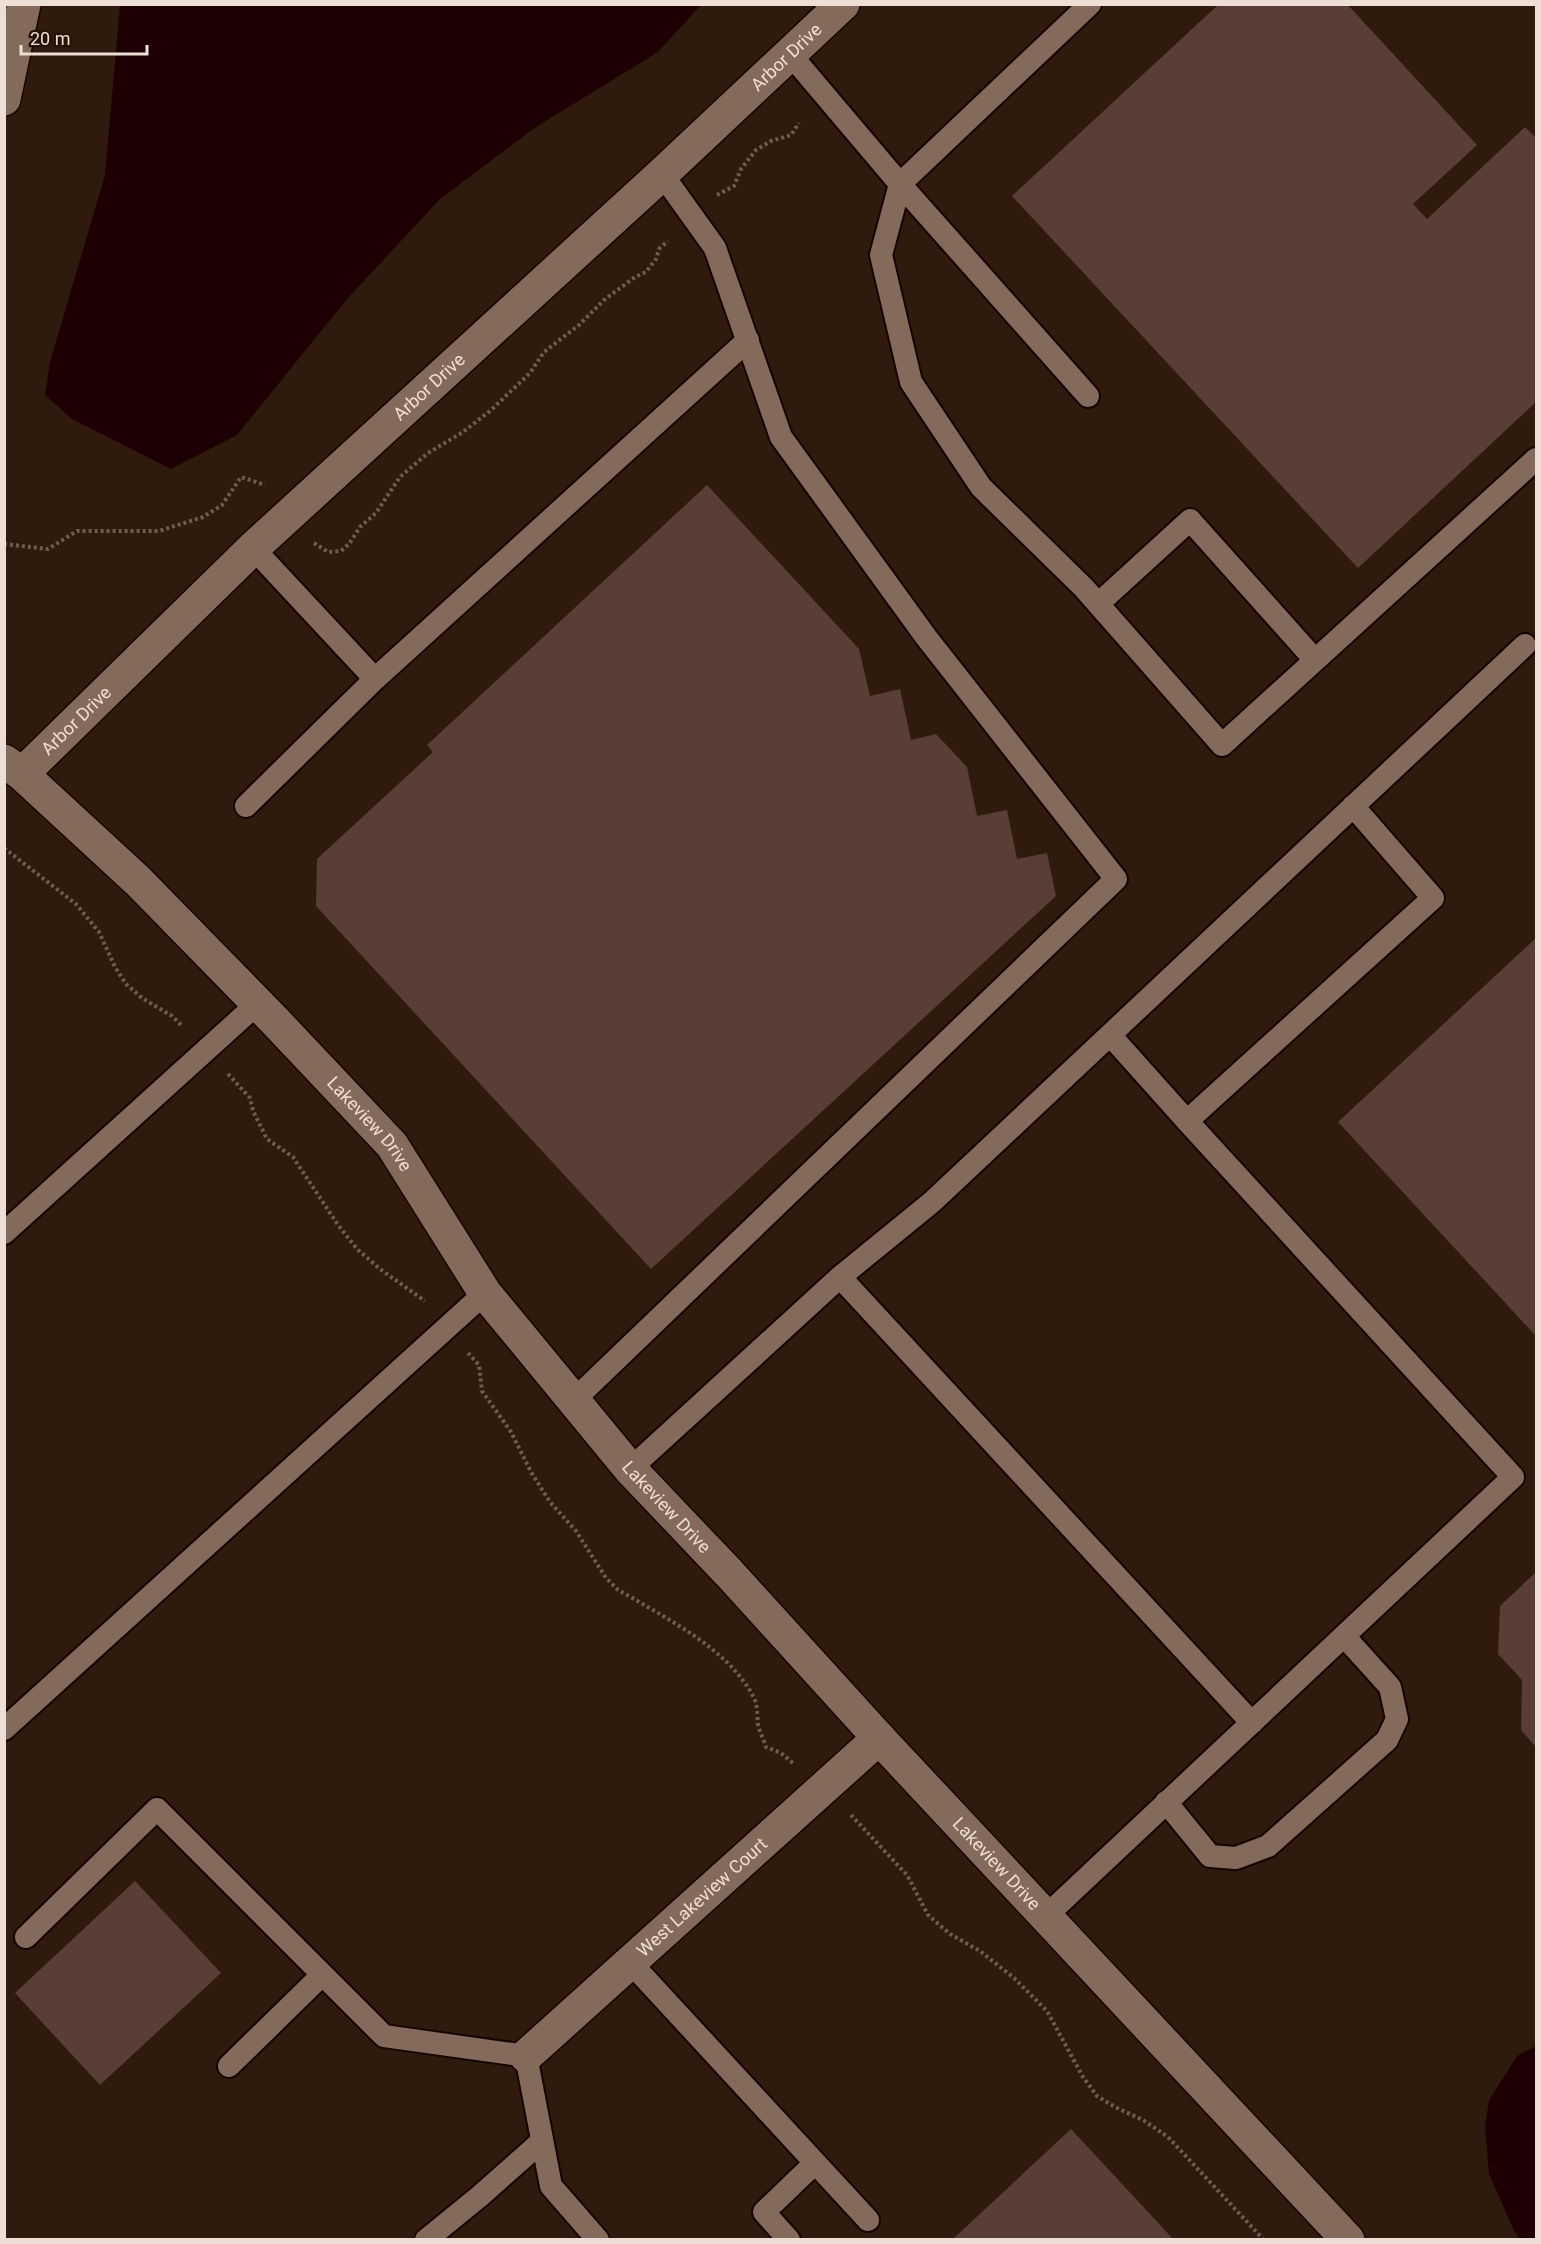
<svg xmlns="http://www.w3.org/2000/svg" width="1541" height="2244" viewBox="0 0 1541 2244" font-family="Roboto,sans-serif">
<style>
.water{fill:#1e0004}
.building{fill:#593e38}
.lines{fill:none;stroke-linecap:round;stroke-linejoin:round}
.lane-casing{stroke:#160500;stroke-width:26}
.street-casing{stroke:#160500;stroke-width:36}
.secondary-casing{stroke:#160500;stroke-width:36}
.path{stroke:#6e5c50;stroke-width:4;stroke-dasharray:3 3;stroke-linecap:butt}
.lane{stroke:#836a5b;stroke-width:22}
.street{stroke:#836a5b;stroke-width:33}
.secondary{stroke:#836a5b;stroke-width:33}
.labels{text-anchor:middle;stroke-width:4.5;stroke-linejoin:round;paint-order:stroke}
.street-label{font-size:18px;fill:#eddfd6;stroke:#251206}
</style>
<rect width="100%" height="100%" fill="#2f1b0e"/>
<path class="water" d="M120,5V4L701,5L658,52L536,127L439,200L347,299L237,435L171,469L72,419L45,395L50,362L105,175Z
M1536,2046V2239H1520L1514,2231L1489,2174L1485,2127L1489,2100L1517,2056Z"/>
<path class="building" d="M1219,4H1347L1477,145L1413,204L1427,219L1525,127L1536,138V402L1358,568L1012,196Z
M707,485L859,649L870,696L900,689L911,740L936,734L967,767L977,816L1007,810L1017,859L1047,853L1056,896L651,1269L316,906L317,859L433,752L427,745Z
M1536,938V1336L1338,1122Z
M1536,1572V1747L1521,1730L1522,1680L1498,1654L1500,1606Z
M135,1881L221,1973L100,2085L15,1993Z
M1071,2129L1174,2240H952Z"/>
<g class="lines">
<defs>
<path id="lane" d="M790,54L900,184L1090,4
M1088,396L900,184L881,255L911,382L981,487L1084,588L1222,745L1536,459
M253,548L375,679
M1098,604L1190,520L1315,660
M246,806L375,679L748,340
M1110,1035L1187,1121
M4,1233L258,1003
M840,1277L1252,1723
M573,1401L1116,879L926,637L781,437L715,248L662,174
M630,1469L840,1277L932,1202L1525,645
M4,1729L485,1293
M1166,1802L1210,1856L1236,1858L1268,1846L1387,1740L1397,1719L1390,1687L1344,1636
M1046,1916L1513,1477L1187,1121L1433,898L1353,806
M26,1937L157,1809L384,2036L526,2056L551,2186L598,2240
M630,1962L868,2220
M229,2066L322,1975
M426,2240L480,2196L542,2141
M789,2240L764,2212L815,2163"/>
<g id="street">
<path id="s1" d="M4,761L22,774L138,881L274,1020L392,1145L485,1293L630,1469L729,1573L879,1738L1348,2240"/>
<path id="s2" d="M22,774L253,548L662,174L843,4"/>
<path id="s3" d="M526,2056L879,1738"/>
</g>
<path id="secondary" d="M4,99L24,4"/>
</defs>
<use href="#lane" class="lane-casing"/>
<use href="#street" class="street-casing"/>
<use href="#secondary" class="secondary-casing"/>
<path class="path" d="M717,195L734,186L741,169L756,150L771,141L791,135L799,123
M314,543L328,552L341,551L349,544L360,527L376,513L400,477L428,453L463,432L490,411L530,373L544,352L579,325L604,300L635,277L646,272L656,259L659,249L668,241
M4,544L48,549L77,531H159L203,517L222,505L241,477L265,485
M4,848L76,904L99,932L115,967L126,984L142,998L172,1016L183,1027
M228,1074L250,1098L253,1111L267,1139L293,1157L338,1225L357,1249L380,1269L425,1301
M468,1353L479,1365L482,1391L511,1432L531,1472L550,1502L576,1531L606,1578L617,1589C663,1617 729,1648 754,1698C758,1706 757,1716 758,1725C760,1733 764,1740 766,1747L781,1753L794,1764
M851,1815L907,1875L928,1915L950,1934L980,1951L1014,1978L1047,2011L1083,2077L1097,2096L1115,2107L1143,2120L1168,2137L1264,2240"/>
<use href="#lane" class="lane"/>
<use href="#street" class="street"/>
<use href="#secondary" class="secondary"/>
</g>
<g class="labels">
<g class="street-label">
<text dy="6" stroke="none"><textPath href="#s2" startOffset="1048">Arbor Drive</textPath></text>
<text dy="6" stroke="none"><textPath href="#s2" startOffset="562">Arbor Drive</textPath></text>
<text dy="6" stroke="none"><textPath href="#s2" startOffset="76">Arbor Drive</textPath></text>
<text dy="6" stroke="none"><textPath href="#s1" startOffset="516">Lakeview Drive</textPath></text>
<text dy="6" stroke="none"><textPath href="#s1" startOffset="1002">Lakeview Drive</textPath></text>
<text dy="6" stroke="none"><textPath href="#s1" startOffset="1488">Lakeview Drive</textPath></text>
<text dy="6" stroke="none"><textPath href="#s3" startOffset="237">West Lakeview Court</textPath></text>
</g>
</g>
<rect width="1541" height="2244" fill="none" stroke="#eddfd6" stroke-width="12"/>
<path d="M21 45v9h126v-9" fill="none" stroke="#eddfd6" stroke-width="3"/>
<text x="30" y="45" font-size="18" fill="#eddfd6" stroke="#251206" stroke-width="4.5" paint-order="stroke">20 m</text>
</svg>
